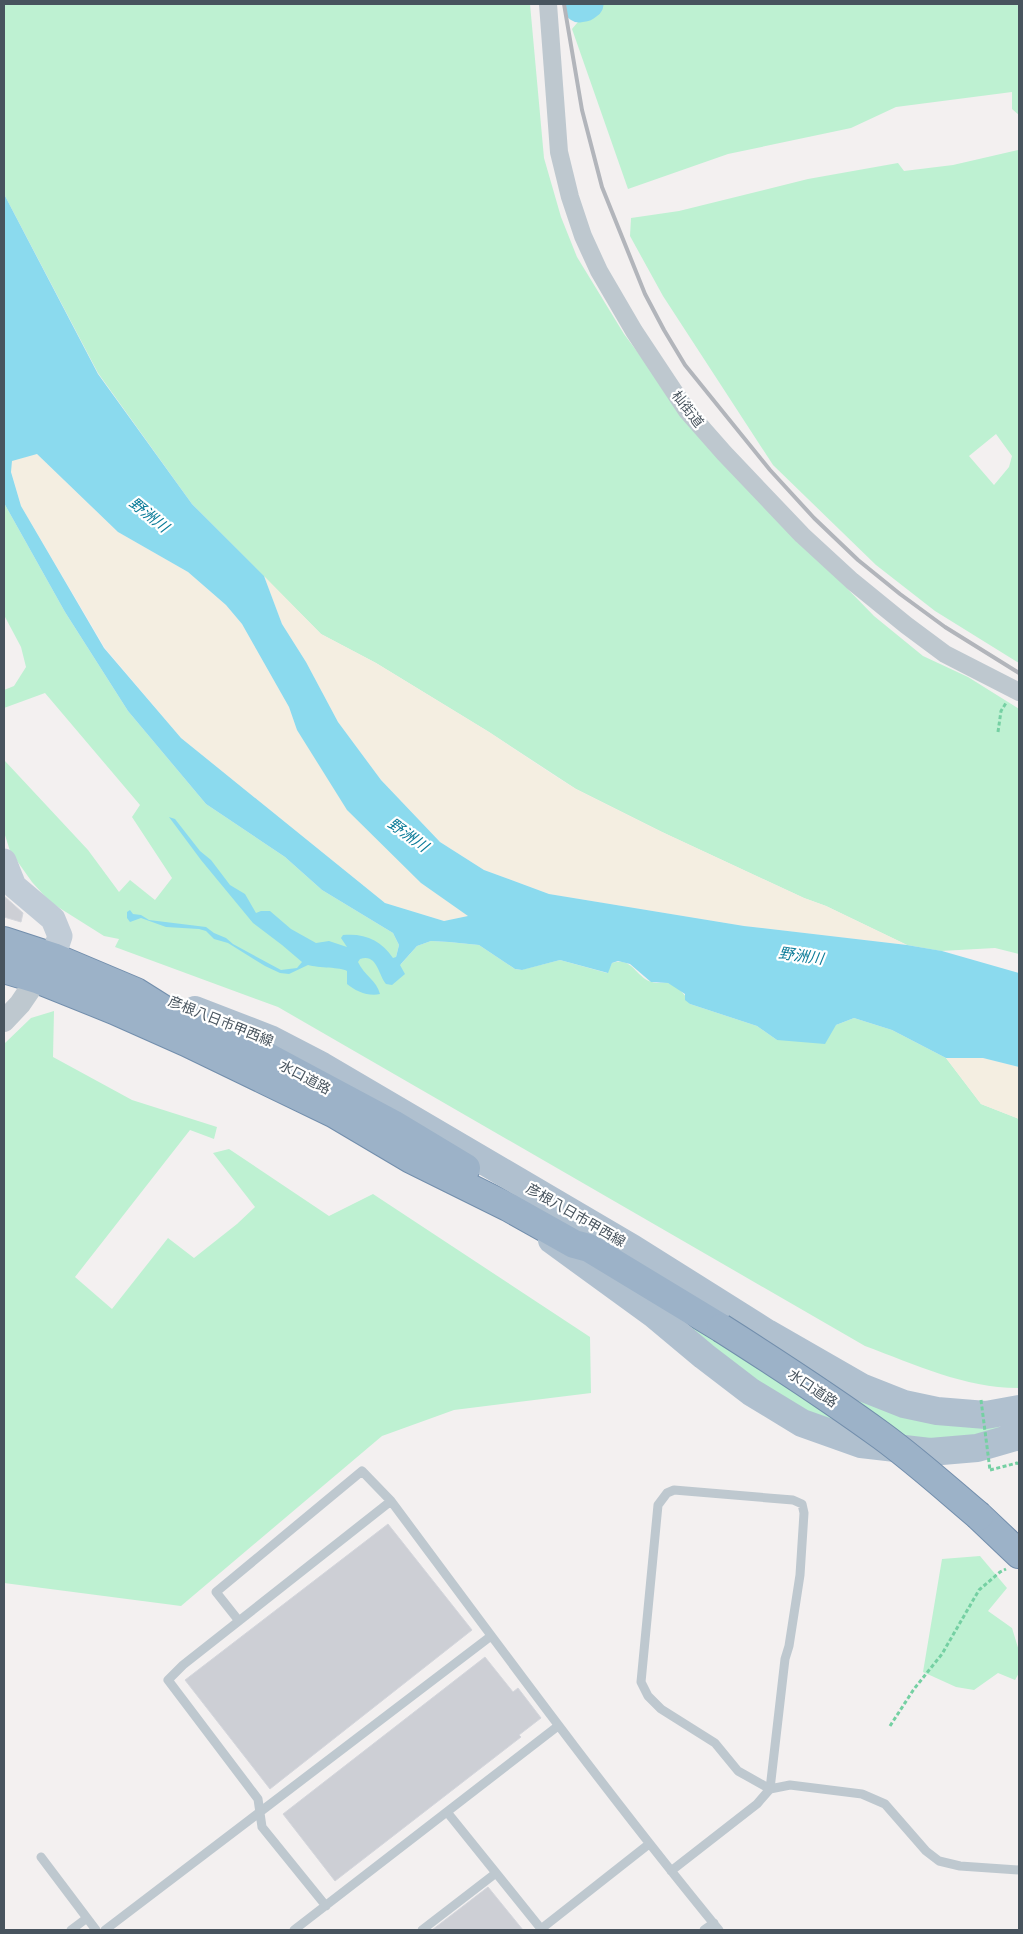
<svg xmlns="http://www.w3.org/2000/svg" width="1023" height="1934" viewBox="0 0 1023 1934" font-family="'DM Sans','Noto Sans JP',sans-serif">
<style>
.green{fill:#bef1d2;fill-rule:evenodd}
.sand{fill:#f4eee1}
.water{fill:#8bdaee;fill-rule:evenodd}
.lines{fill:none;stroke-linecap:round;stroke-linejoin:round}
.river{stroke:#8bdaee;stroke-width:29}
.building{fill:#cdcfd5;stroke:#d4d6dc}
.trunk-casing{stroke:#728eac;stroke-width:30}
.path{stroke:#75d0a3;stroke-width:3;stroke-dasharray:4 2.5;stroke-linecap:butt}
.service{stroke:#bec8cf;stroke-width:9}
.minor{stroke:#bec8cf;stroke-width:18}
.tertiary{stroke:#bec8cf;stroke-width:22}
.secondary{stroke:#c1ccd7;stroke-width:25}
.primary{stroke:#b0c0cf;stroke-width:28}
.trunk{stroke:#9cb2c8;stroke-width:28}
.rail{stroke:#b2b5bb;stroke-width:4}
.trunk-bridge-casing{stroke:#728eac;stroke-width:30;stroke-linecap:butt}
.path-bridge{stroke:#75d0a3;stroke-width:3;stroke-dasharray:4 2.5;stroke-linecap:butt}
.trunk-bridge{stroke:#9cb2c8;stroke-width:28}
.labels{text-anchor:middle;stroke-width:4.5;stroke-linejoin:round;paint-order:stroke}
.street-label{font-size:14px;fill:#48545e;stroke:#fff}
.water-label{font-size:15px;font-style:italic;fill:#0a7b98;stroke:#fff}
</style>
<rect width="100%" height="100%" fill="#f3f0f0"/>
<path class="green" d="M4,4H530L544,158L561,217L577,257L624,334L674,401L792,532L874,616L923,656L968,677L1019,709V954L995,948L941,951L907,945L826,906L804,898L662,832L576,789L489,732L376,663L321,634L192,504L98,373L4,194Z
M593,4H1019V115L1012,109V92L896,107L851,128L728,154L628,189L572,29Z
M1019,131V663L935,611L876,565L773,465L663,296L630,236L631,218L679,211L808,179L898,163L904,171L953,165L1018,150ZM996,434L1012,456L1009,467L994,485L969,456Z
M4,503L65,612L128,711L206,804L285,857L322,890L393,933L399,945L396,957L401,964L417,946L431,941L449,942L479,945L515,969L521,970L560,960L607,973L612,963C633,956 636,978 652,982C657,984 663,982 668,983C678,986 686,995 690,1004L757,1026L777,1040L836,1025L854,1018L892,1030L946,1058L981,1104L1019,1119V1388C965,1388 916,1365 865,1346L278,1007L115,947L119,939L104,936L50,902L32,882L10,851L4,832L5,761L88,850L119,892L130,880L155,900L172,878L132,817L140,805L45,693L4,708V690L14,686L26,667L21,647L4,615Z
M54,1011L53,1057L132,1100L217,1127L214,1139L190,1130L75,1277L112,1309L168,1238L194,1258L237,1224L255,1207L213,1153L229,1149L329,1216L373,1194L590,1337L591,1393L454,1410L382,1436L181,1606L4,1583V1044L31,1018Z
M599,1263L972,1426L1002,1427L1004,1437L925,1448L803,1419Z
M980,1556L1007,1588L988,1611L1012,1628L1019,1651V1673L1015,1680L998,1673L974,1690L956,1687L923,1672L942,1559Z"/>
<path class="sand" d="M37,454L118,532L188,572L226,605L242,624L289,707L297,730L421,883L469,916L444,921L385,903L181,738L105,648L21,506L11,471L12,460Z
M264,576L321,634L376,663L489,732L555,776L576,789L662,832L804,898L826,906L907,945L744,926L549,894L484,870L440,842L381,780L338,722L306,662L282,624Z
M946,1058H983L1019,1067V1119L981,1104Z"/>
<path class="water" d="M4,194L98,374L192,504L264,576L282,624L306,662L338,722L381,780L440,842L484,870L549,894L744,926L907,945L942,951L1019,973V1067L983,1058H946L892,1030L854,1018L836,1025L825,1044L777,1040L757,1026L690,1004L685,1000V994L668,983L651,982L630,964L618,961L612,963L608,973L560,960L522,970L515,969L479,945L449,942L431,941L417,946L400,965L405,974L392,985L386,984C378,974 377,953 360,959L358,962C364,975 377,981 380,994C369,997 355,991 347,984V971C341,967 318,968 308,965L289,974L280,973L265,966L228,943L214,939L206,931L199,929L166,927L141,918L130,922L127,918V912L130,910L133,914L141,915L149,920L206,927L214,933L226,938L233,944L281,970L297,968L302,962L282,945L253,923L201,860L169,817L175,819L200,851L211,860L230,885L245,894L256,913L261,911H270L291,929L316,943L329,941L347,947L341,938L343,935C365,933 381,940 393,958L396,957L399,945L393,933L322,890L285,857L206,804L128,711L65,612L4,503ZM37,454L118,532L188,572L226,605L242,624L289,707L297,730L347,810L421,883L468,916L444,921L385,903L181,738L104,648L21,506L11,472L12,461Z"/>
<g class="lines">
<path class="river" d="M579,8L585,7L589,4"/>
</g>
<path class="building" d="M4,896L23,913L21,922L4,917Z
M388,1524L472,1630L270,1789L185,1680Z
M485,1657L513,1692L518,1688L541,1718L519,1735L521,1737L335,1881L283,1814Z
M488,1887L523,1930H432Z"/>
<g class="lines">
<defs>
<path id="trunk" d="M4,941L53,957L136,992L163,1009L251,1048L393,1124L466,1168
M4,969L37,979L114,1010L186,1042L335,1114L411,1159L508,1207L574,1244L589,1248L721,1328
M979,1516L1019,1554"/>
</defs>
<use href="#trunk" class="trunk-casing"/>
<path class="path" d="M998,732L1001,711L1006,703
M990,1470L1017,1463L1019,1464
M890,1726L914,1689L942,1654L979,1590L1000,1572L1006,1569"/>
<path class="service" d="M239,1621L216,1592L362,1471L391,1501C499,1646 605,1791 719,1930
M447,1812L542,1930
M41,1857L96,1930
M671,1871L757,1804L770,1789L785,1659L789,1646L800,1575L804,1513L802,1504L793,1500L674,1490L667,1493L658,1505L641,1682L648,1696L661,1709L715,1743L738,1771L770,1789L790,1785L862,1794L885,1804L926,1851L939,1861L960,1866L1019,1870
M326,1906L262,1827L258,1799L168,1680L183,1665L391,1501
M541,1929L649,1844
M71,1930L87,1918
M105,1930L491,1636
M294,1930L558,1726
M422,1930L496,1873
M704,1930L714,1923"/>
<path class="minor" d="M548,4L559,152L570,197L583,236L599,271L634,331L687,411L724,453L802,535L852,581L906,625L945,654L1019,692"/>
<path class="tertiary" d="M4,1021L20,1004L37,979"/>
<path class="secondary" d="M4,861L14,886L53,919L60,936L53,957L42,972"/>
<path class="primary" d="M195,1010L270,1039L322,1066L632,1248L767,1333L861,1387L904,1404L937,1411L986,1415L1019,1409
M552,1240L655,1315L704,1356L751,1392L802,1423L861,1444L930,1452L977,1448L1019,1436"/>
<use href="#trunk" class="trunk"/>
<path class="rail" d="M564,4L582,110L602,187L645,294L664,330L685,365L770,470L814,518L858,560L900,594L945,627L1019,673"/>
<defs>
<path id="trunk-bridge" d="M721,1328C776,1363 830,1398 882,1436C916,1461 947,1489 979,1516"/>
</defs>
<use href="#trunk-bridge" class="trunk-bridge-casing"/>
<path class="path-bridge" d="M981,1400L990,1470"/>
<use href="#trunk-bridge" class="trunk-bridge"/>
</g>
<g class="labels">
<g class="street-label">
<text transform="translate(688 409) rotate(52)" y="5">杣街道</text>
<text transform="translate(221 1021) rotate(22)" y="5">彦根八日市甲西線</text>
<text transform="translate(305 1077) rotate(28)" y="5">水口道路</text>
<text transform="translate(576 1215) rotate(30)" y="5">彦根八日市甲西線</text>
<text transform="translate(813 1388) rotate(34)" y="5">水口道路</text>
</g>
<g class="water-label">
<text transform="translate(149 515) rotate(39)" y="5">野洲川</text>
<text transform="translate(408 835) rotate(36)" y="5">野洲川</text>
<text transform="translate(801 956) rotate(8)" y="5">野洲川</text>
</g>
</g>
<rect width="1023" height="1934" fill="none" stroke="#48545e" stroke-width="10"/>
</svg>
